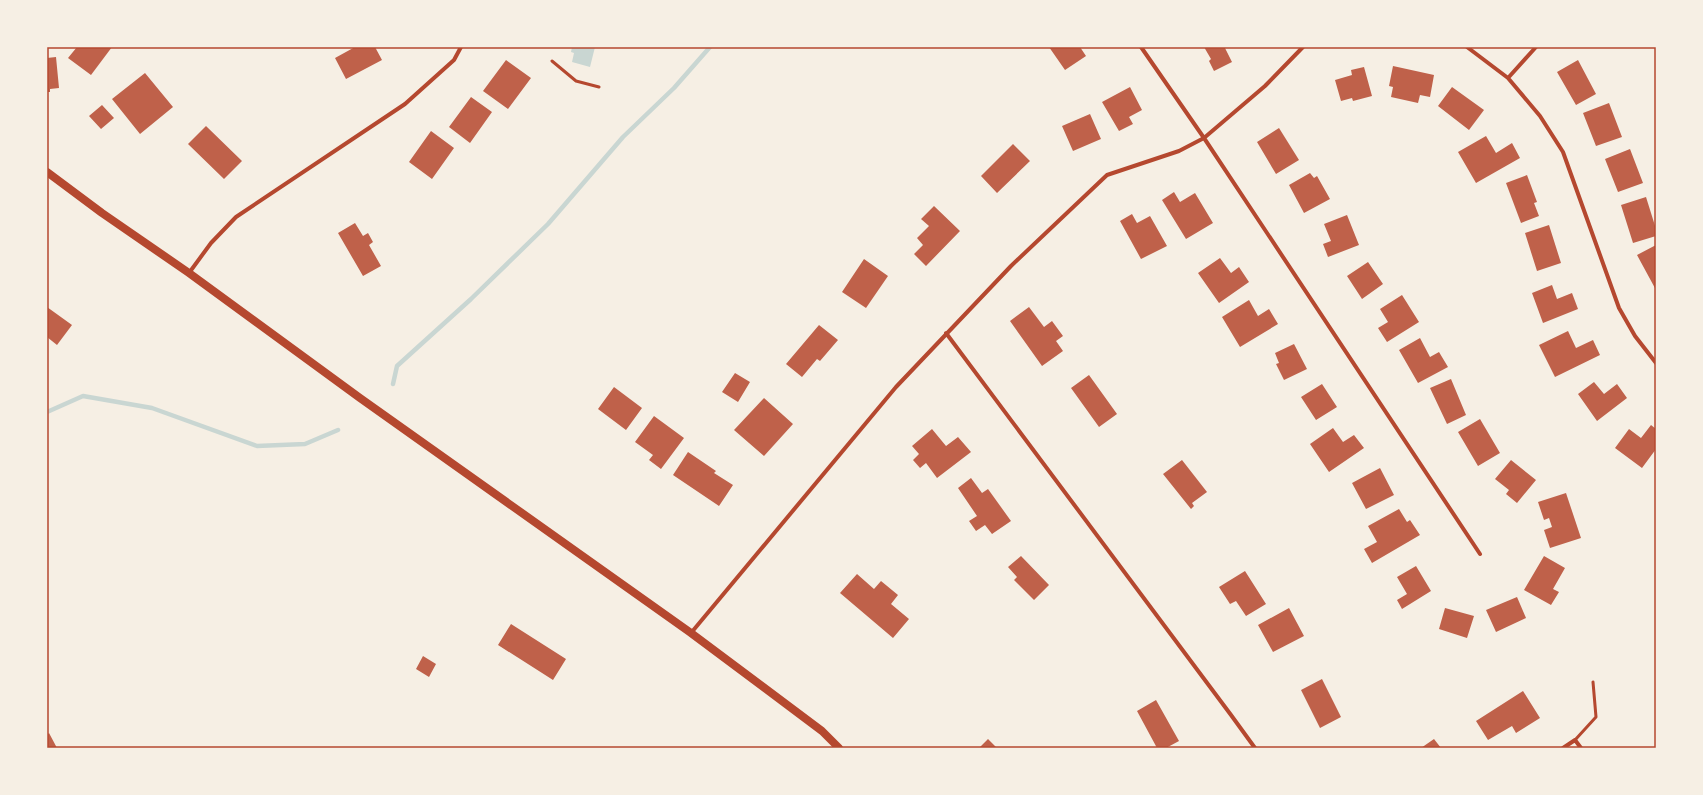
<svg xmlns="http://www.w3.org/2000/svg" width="1703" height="795" viewBox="0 0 1703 795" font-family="Poppins,sans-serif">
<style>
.water{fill:#c9d6d2}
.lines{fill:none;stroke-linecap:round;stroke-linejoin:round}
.stream{stroke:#c9d6d2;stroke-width:4.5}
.building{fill:#bf614a}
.service{stroke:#b5482f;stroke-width:3}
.minor{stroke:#b5482f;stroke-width:4}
.secondary{stroke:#b5482f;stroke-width:8}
.neatline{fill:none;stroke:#b5482f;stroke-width:1.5}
</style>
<rect width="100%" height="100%" fill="#f6efe4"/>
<path class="water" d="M572,47H595L590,67L572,62L574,53L571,52Z"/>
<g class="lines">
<path class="stream" d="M393,384L397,366L471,299L548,224L623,137L674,88L710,47
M47,412L83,396L152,408L257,446L305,444L338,430"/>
</g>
<path class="building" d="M77,47H112L91,75L68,58Z
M355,47H375L382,60L346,79L335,58Z
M1049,47H1080L1086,56L1065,70Z
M1204,47H1227L1225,48L1232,62L1214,71L1209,61L1211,59Z
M56,57L59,88L50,89V92H47V58Z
M506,60L531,78L508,109L483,91Z
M1578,60L1596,94L1576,105L1557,72Z
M1393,66L1434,75L1430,97L1420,95L1418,103L1391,97L1393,87L1389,86Z
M1364,67L1372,96L1353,101L1352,98L1341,101L1335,80L1352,75L1351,70Z
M145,73L173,107L140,134L112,99Z
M1130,87L1142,110L1129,117L1133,124L1119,131L1102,102Z
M1452,87L1484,110L1469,130L1438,106Z
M471,97L492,112L470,143L449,127Z
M1609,103L1622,137L1596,146L1583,113Z
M102,105L114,118L101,129L89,116Z
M1090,114L1101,139L1073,151L1062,126Z
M206,126L242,161L224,179L188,144Z
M1279,128L1299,160L1276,174L1257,142Z
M431,131L454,148L432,179L409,162Z
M1486,136L1496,153L1512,143L1520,158L1476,183L1458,152Z
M1013,144L1030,161L997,193L981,176Z
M1630,149L1643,183L1618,192L1605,159Z
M1310,173L1314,178L1317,176L1330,199L1304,213L1289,185Z
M1527,175L1537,202L1534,203L1539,216L1521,223L1506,183Z
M1174,192L1180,202L1195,193L1213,223L1186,239L1162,200Z
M1646,197L1656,229V236L1633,243L1621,205Z
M934,206L960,231L926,266L914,254L923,245L917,238L929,226L921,219Z
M1132,214L1137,223L1150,216L1167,246L1141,259L1120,221Z
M1347,215L1359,245L1328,257L1323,244L1331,241L1324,224Z
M355,223L363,236L368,233L373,242L369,245L381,266L363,276L338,233Z
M1549,225L1561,263L1537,271L1525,233Z
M1656,245V290L1637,255Z
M1220,258L1231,273L1239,267L1249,282L1219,303L1198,273Z
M864,259L888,276L866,308L842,292Z
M1368,262L1383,284L1362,299L1347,276Z
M1552,285L1557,299L1572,293L1578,309L1543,323L1532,293Z
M1402,295L1419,322L1387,342L1378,328L1388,322L1380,309Z
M1249,300L1258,316L1269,309L1278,324L1240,347L1222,317Z
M47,307L72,325L57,345L47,337Z
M1029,307L1044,327L1052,321L1063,336L1056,341L1063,351L1042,366L1010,321Z
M819,325L838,340L820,361L817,359L802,377L786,364Z
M1568,331L1576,348L1593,340L1600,355L1555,377L1539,345Z
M1420,338L1430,357L1439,352L1448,367L1418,383L1399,350Z
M1294,344L1307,369L1284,380L1276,364L1279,363L1275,353Z
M735,373L750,382L738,402L722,392Z
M1089,375L1117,414L1099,427L1071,388Z
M1451,379L1466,415L1447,424L1430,388Z
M1594,382L1604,394L1617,384L1627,398L1597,421L1578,394Z
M1322,384L1337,407L1316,420L1301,397Z
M614,387L642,408L626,430L598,409Z
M764,398L793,424L764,456L734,430Z
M654,416L684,438L661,469L649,460L653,455L635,442Z
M1480,419L1500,453L1478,466L1458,432Z
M1651,425L1656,429V449L1642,468L1615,448L1629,429L1641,438Z
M1333,428L1343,442L1354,435L1364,448L1329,472L1310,444Z
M932,429L946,446L958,437L971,452L937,478L926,463L920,468L913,460L919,454L912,446Z
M688,452L716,471L714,473L733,485L719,506L673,475Z
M1182,460L1207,492L1192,503L1194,506L1191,509L1163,474Z
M1511,460L1536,480L1517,503L1506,494L1509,490L1495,479Z
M1380,468L1394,495L1366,509L1352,483Z
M971,478L982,493L988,489L1011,521L992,534L985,525L976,531L969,521L977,516L958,488Z
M1566,493L1581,538L1550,548L1544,530L1552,527L1549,518L1544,520L1538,502Z
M1399,509L1407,522L1410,520L1420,535L1372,563L1364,549L1377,542L1368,526Z
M1021,556L1049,585L1034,600L1014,580L1017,577L1008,567Z
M1544,556L1565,568L1553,589L1559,592L1551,605L1524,590Z
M1416,566L1431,591L1402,609L1397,600L1407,594L1397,577Z
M1245,571L1266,604L1246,616L1236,601L1230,604L1219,587Z
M857,574L874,589L881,581L898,595L891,604L909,619L893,638L840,593Z
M1517,597L1526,618L1496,632L1486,610Z
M1289,608L1304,636L1273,652L1258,625Z
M1445,608L1474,616L1467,638L1439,629Z
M511,624L566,659L553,680L498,645Z
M423,656L436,664L429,677L416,669Z
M1322,679L1341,717L1320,728L1301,690Z
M1523,691L1540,718L1516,733L1512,726L1488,740L1476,721Z
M1156,700L1179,741L1166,748H1157L1137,711Z
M49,733L57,748H47V735Z
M988,739L997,748H979Z
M1434,739L1441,748H1421Z"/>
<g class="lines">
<path class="service" d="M552,61L576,81L599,87
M1575,740L1596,717L1593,682"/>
<path class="minor" d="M1141,47L1204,138L1480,554
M1467,47L1508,78L1540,116L1563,152L1619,308L1635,336L1656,363
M1508,78L1536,47
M189,273L211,243L236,217L405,104L454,60L461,47
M946,333L1231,715L1255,748
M691,633L896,387L1011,266L1107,175L1179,151L1204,138L1265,86L1303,47
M1563,748L1575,740L1581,748"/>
<path class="secondary" d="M47,172L102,213L189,273L360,398L691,633L822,731L839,748"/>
</g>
<rect width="1703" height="795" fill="none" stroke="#f6efe4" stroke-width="96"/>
<rect x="48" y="48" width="1607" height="699" class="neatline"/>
</svg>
